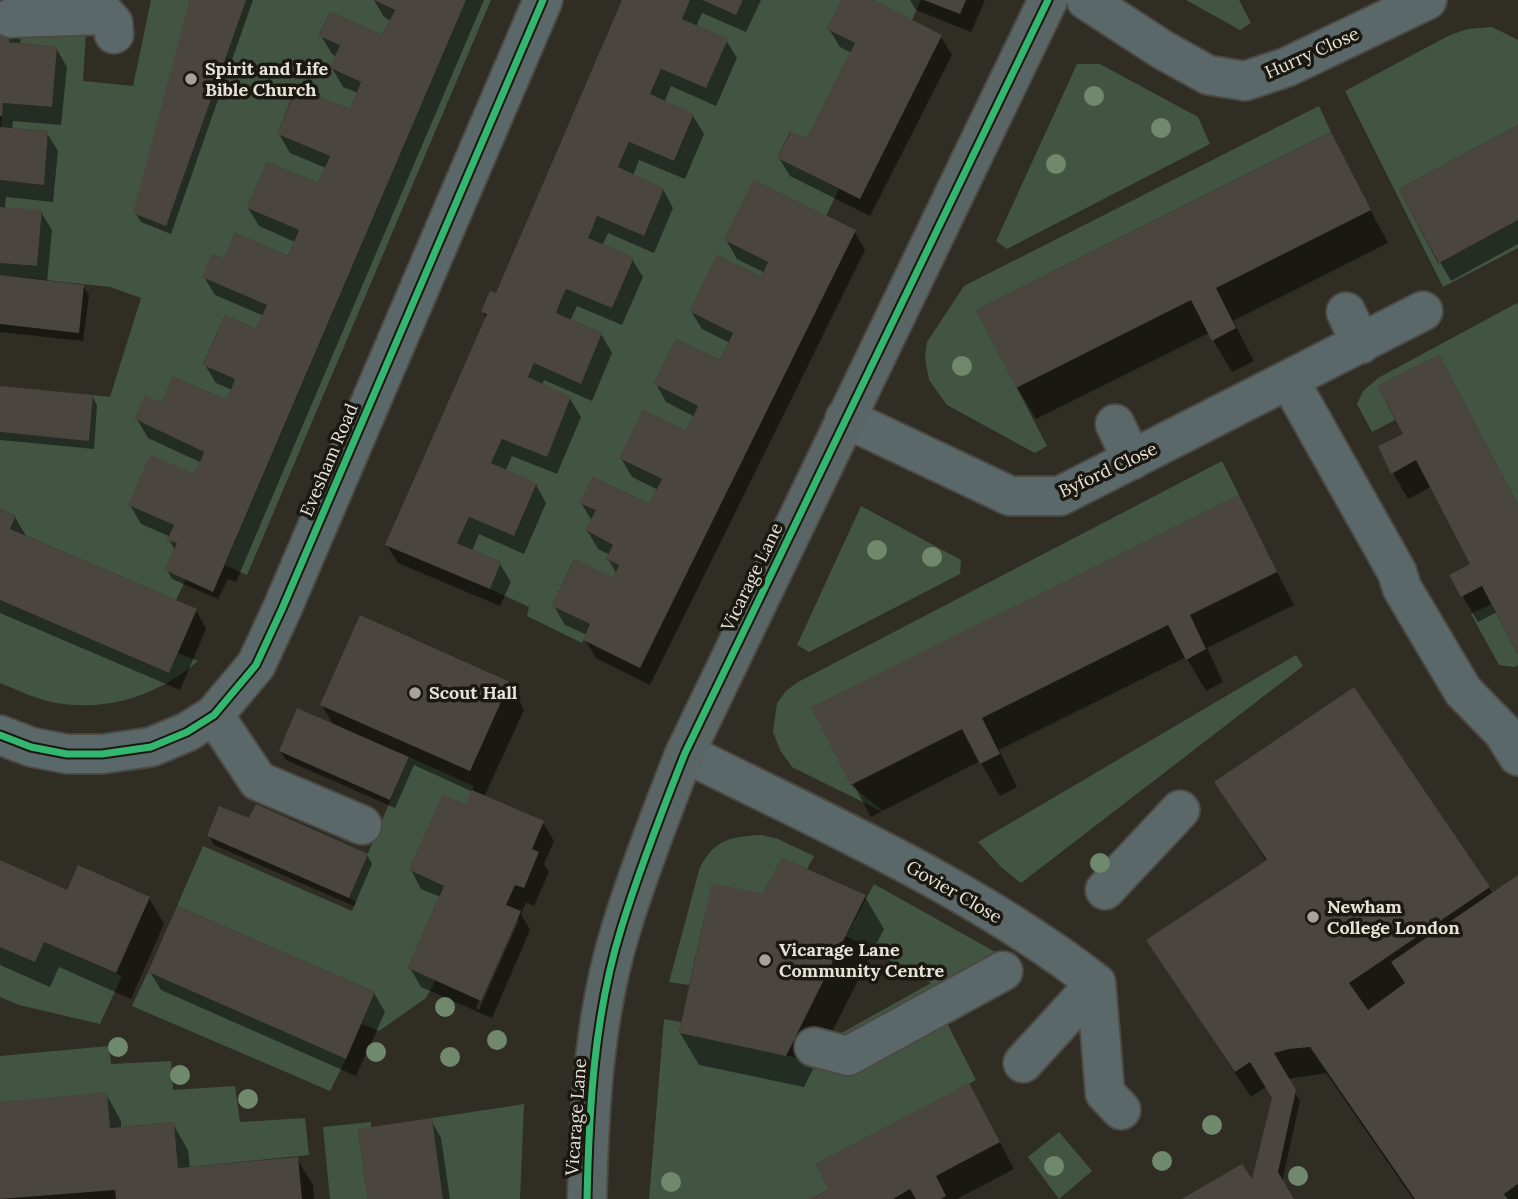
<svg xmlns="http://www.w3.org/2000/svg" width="1518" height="1199" viewBox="0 0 1518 1199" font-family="Lora,serif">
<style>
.green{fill:#425542}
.shadow{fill:#0007;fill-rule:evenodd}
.building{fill:#4a453f}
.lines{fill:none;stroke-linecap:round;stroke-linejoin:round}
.minor-casing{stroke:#4c4943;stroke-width:42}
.major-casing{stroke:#4c4943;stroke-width:42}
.minor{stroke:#5b6869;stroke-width:38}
.major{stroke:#5a6666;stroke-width:38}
.cycleway-casing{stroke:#1a1811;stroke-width:11}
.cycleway{stroke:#33b770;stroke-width:7}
.tree{fill:#70886c}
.poi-dot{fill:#a7a39a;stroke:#1a1811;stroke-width:2.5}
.labels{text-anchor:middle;stroke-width:7;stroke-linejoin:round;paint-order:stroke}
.street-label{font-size:18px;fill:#e7e3d9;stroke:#1a1811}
.poi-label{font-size:18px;font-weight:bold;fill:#e7e3d9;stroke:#1a1811;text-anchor:start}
</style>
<rect width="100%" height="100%" fill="#302d25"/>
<path class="green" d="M151,0H190L134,212L246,0H374L395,10L382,35L330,12L319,35L340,45L330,69L361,82L350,109L296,88L277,134L330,156L318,183L267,162L247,208L299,230L288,256L235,233L224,259L212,254L203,276L267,305L256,329L225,315L203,364L235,379L227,400L173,377L162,403L145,396L135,419L204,452L195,474L128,505L174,525L167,539L177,543L165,570L186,579L176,600L10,529L16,516L0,509V432L89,440L93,395L110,397L141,298L110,287L0,275V263L37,266L42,211L0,207V180L44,184L48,131L1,127L3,103L51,107L57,47L9,42L10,25L86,31L83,81L133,86Z
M466,0H491L247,575L225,565Z
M690,0H702L736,15L743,0H842L827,29L855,43L807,139L790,132L777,158L839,189L826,216L754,180L724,240L768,262L761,277L717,255L690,311L733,333L720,360L676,339L654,384L698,406L686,431L643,410L620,458L662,479L649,504L593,477L580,502L596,510L586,531L613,545L606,559L619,565L613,578L574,560L552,606L590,624L582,643L527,616L529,607L490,589L501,562L457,543L469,517L514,536L537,484L491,463L502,439L547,456L571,398L528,377L534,363L581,383L602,333L556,313L566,289L612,307L633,257L588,238L597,216L643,236L618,167L629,142L674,161L694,115L650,94L661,69L706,88L727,39L682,19Z
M873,0H921L912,20Z
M1186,0H1239L1251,23L1240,30Z
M1492,27L1518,40V125L1399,189L1438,263L1518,220V248L1443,287L1345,91L1450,35L1468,29Z
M1077,64H1100L1198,117L1210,144L1007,249L996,241Z
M1319,106L1331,132L976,310L1047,446L1035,453L947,405L929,380L925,358L927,342L964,286Z
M1517,303L1518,306V505L1439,355L1378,386L1395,420L1372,432L1357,404L1363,391L1378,378Z
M1222,461L1239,495L812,708L851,785L885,813L792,767L780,750L773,732L777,703L786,691L798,682Z
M861,506L961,560L960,574L809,652L797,645Z
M0,600L169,673L178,653L198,661C157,696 106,713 51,702C34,698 17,690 0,683Z
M1491,604L1518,655V665L1515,667L1499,665L1471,614Z
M1296,655L1303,666L1021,883L1002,868L978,842Z
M409,757L474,786L466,805L443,795L409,870L444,886L408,968L436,980L426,998L379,1031L361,1024L375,992L177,906L203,846L352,911L356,902L349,898Z
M762,835L778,839L814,856L807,869L782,858L763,894L712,884L689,985L669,982L700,867C716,838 731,837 762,835Z
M874,884L997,953L999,961L838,1046V1035L931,983L846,936Z
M44,942L122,976L100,1024L19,1005L0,997V947Z
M148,972L346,1059L330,1091L132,1006Z
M664,1019L681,1022L679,1033L855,1070L945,1019L976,1080L816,1164L829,1189L810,1199H649Z
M109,1046L111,1064L171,1061L173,1090L235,1086L240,1122L305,1118L309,1155L178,1168L174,1122L110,1128L0,1102V1056Z
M524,1104L520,1199H443L432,1118Z
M371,1122V1127L358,1130L368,1199H330L323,1127Z
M1059,1132L1092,1171L1059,1199L1028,1157Z"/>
<path class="shadow" d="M0,0L23,17L20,45L56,48L67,67L61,125L13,121L12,130L47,133L58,151L53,202L6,197L5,209L41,212L52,230L47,282L83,286L89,295L83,341L0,332Z
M191,0H253L171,234L141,222L135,212Z
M374,0H484L236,582L228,579L218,599L172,579L167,570L175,550L169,540L171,537L141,524L130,505L196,477L202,463L148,438L137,419L163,405L228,402L232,390L216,383L205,365L257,331L264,316L215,295L204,277L225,261L288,258L295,242L259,226L248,208L319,186L326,168L290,153L279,134L351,112L358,93L343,87L332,68L337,57L332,54L321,36L383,37L391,21L384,17Z
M624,0H761L746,32L702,13L696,27L726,40L737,58L716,106L671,86L664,103L693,116L704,134L685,179L639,160L633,176L663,189L673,208L654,253L608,233L602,246L632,259L643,277L622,325L577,306L570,321L601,334L612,353L592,401L544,380L542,386L570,399L581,417L557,474L512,456L505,472L536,485L546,503L524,554L479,534L472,551L500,564L511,582L500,606L398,563L387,545L486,318L483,312L497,295Z
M844,0H869L941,37L952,55L870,216L790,176L779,158L808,141L852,53L840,47L829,29Z
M910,0H985L971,32L916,10Z
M1518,127V244L1451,281L1440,262Z
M1330,134L1388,243L1233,321L1254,361L1232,372L1209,333L1036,419L1017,387Z
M854,231L865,250L650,685L596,658L585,640L587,635L565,625L554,606L614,580L617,574L608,559L610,555L598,549L587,530L592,521L581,503L650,507L658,490L632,477L621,458L686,433L695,417L666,402L656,384L721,362L730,343L702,329L691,311L761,279L765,273L737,259L726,240Z
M0,388L92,396L97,405L94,449L0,440Z
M1405,435L1518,506V651L1497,612L1478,622L1451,576L1472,564L1432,486L1408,499L1393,473L1380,447Z
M1238,497L1294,605L1207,648L1223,682L1206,691L1186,657L999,750L1017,787L1000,796L980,761L871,817L813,708Z
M0,511L15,517L26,536L196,610L206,629L180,690L0,613Z
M509,683L524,710L484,797L543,823L554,841L544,864L549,872L534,906L526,902L521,914L530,930L492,1018L421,987L410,968L441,897L421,889L411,870L467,807L473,792L414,765L395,808L286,760L280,751L334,726L322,705ZM518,913V922L479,1010L476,1008Z
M1216,783L1489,888L1493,894L1518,877V1199H1413L1326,1073L1287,1079L1300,1101L1282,1182L1292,1199H1265L1273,1098L1266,1087L1251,1097L1148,941L1267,862Z
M209,836L367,855L372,864L354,906L214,845Z
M0,862L68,892L149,898L164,924L131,999L59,967L50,987L0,965Z
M764,896L865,897L884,929L804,1087L699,1065L680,1033Z
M150,972L374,993L385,1012L356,1076L161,990Z
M106,1094L121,1121V1129L173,1124L188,1150L190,1169L297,1159L313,1185L314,1199H0V1104Z
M984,1112L1014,1169L957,1199H813Z
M431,1120L441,1138L450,1199H370Z"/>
<path class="building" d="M0,0H13L9,42L57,47L52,107L3,103L2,116H0Z
M190,0H246L166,226L133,213Z
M374,0H466L213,592L165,570L177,543L167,540L174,525L128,505L150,455L195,474L204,452L135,419L145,395L162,403L173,377L227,400L235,379L203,365L225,315L256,329L267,305L202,277L212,254L224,259L235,233L288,256L299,230L247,208L267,162L318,183L330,156L277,134L297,88L350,109L361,82L330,68L340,45L319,36L330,12L382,35L395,10Z
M622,0H690L682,19L728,39L706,88L661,69L650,94L694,114L674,161L629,142L618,167L664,188L644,236L597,216L592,229L588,238L634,257L612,308L566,289L560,303L556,313L602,333L581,384L534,363L528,377L571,397L547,457L502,439L491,463L537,483L514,536L469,517L457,543L501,562L490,589L385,545L487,314L481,312L490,291L496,293Z
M702,0H743L736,15Z
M842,0H873L942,35L860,199L777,158L791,132L807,139L855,43L827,29Z
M924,0H966L960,14Z
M1518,125V220L1439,263L1399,189Z
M0,127L48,131L44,185L0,180Z
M1331,132L1371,210L1216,288L1236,328L1212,341L1191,300L1016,388L976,310Z
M754,180L856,230L640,668L583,640L590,624L552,606L575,559L613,578L619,565L606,559L613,545L585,530L596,510L579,503L593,477L649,504L662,479L619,458L643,410L686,431L698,406L654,384L676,339L720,360L733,333L689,311L717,255L761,277L768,262L724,240Z
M0,207L42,210L37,266L0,263Z
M0,275L84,285L79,333L0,324Z
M1439,355L1518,505V655L1482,586L1461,597L1449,575L1470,564L1416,460L1391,474L1378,446L1403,434L1378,386Z
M0,386L93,395L89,441L0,432Z
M1239,495L1277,572L1190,615L1206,649L1186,660L1168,625L982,718L1000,754L980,764L962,729L851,785L811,707Z
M0,509L16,516L10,529L197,609L169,673L0,600Z
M360,615L510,682L470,771L320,705Z
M1354,687L1490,887L1349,983L1368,1010L1405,983L1391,962L1518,875V1184L1504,1194L1508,1199H1415L1310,1047L1289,1049L1274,1053L1296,1090L1278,1172L1294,1199H1182L1242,1164L1252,1179L1272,1098L1250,1062L1235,1072L1146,940L1267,860L1214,782Z
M297,708L409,757L390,800L279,751Z
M472,790L544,821L532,849L539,852L524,888L515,885L506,905L521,911L481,1001L408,968L444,886L409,870L443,794L466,805Z
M256,804L368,854L349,898L207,836L219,806L249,818Z
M782,858L866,895L786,1056L679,1033L712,883L763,894Z
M0,860L67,890L78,865L150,897L116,973L44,942L35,962L0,947Z
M177,906L375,992L346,1059L148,972Z
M969,1083L1000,1142L936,1176L946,1196L941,1199H916L910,1189L893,1199H810L829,1189L816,1164Z
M107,1092L110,1128L174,1122L178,1168L298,1157L302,1199H116L115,1190L0,1199V1102Z
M432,1118L443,1199H368L358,1129Z"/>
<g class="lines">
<defs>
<path id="minor" d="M1086,0L1163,50L1208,75L1245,81L1287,67L1427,0
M11,18L106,15L113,23L114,34
M1346,312L1361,344
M1289,380L1397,572L1402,588L1463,691L1503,732L1518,756
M845,418L1010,496H1060L1423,311
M1115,424L1132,460
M214,715L258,781L362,825
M0,735L31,747L67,754H102L151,747L187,732L214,715L256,665L282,609L543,0
M685,753C825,823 972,887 1096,983L1105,1093L1121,1110
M1105,890L1180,810
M814,1047L848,1056L1003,971
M1023,1063L1096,983"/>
<path id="major" d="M587,1199C589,1109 594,1016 621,929C639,870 662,811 685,753L1048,0"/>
</defs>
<use href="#minor" class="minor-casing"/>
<use href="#major" class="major-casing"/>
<use href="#minor" class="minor"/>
<use href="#major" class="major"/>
<defs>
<path id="cycleway" d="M0,735L31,747L67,754H102L151,747L187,732L214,715L256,665L282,609L543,0
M587,1199C589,1109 594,1016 621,929C639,870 662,811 685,753L1048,0"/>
</defs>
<use href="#cycleway" class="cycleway-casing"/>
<use href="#cycleway" class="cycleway"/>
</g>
<g class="tree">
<circle cx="1094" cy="96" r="10"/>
<circle cx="1161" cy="128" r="10"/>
<circle cx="1056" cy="164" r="10"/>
<circle cx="962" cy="366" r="10"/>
<circle cx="877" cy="550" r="10"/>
<circle cx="932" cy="557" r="10"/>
<circle cx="1100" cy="863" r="10"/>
<circle cx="445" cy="1007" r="10"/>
<circle cx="497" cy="1040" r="10"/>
<circle cx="118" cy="1047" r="10"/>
<circle cx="376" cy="1052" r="10"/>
<circle cx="450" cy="1057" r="10"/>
<circle cx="180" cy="1075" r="10"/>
<circle cx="248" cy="1099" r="10"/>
<circle cx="1212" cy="1125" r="10"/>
<circle cx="1162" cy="1161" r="10"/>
<circle cx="1054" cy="1166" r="10"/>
<circle cx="1298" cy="1176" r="10"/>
<circle cx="671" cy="1182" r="10"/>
</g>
<g class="poi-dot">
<circle cx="191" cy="79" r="7"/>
<circle cx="415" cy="693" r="7"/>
<circle cx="1313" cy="917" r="7"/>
<circle cx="765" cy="960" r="7"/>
</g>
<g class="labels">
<g class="street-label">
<text transform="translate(1312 53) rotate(-24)" y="6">Hurry Close</text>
<text transform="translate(329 460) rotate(-67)" y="6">Evesham Road</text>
<text transform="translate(1108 470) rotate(-25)" y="6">Byford Close</text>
<text transform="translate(752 577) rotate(-64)" y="6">Vicarage Lane</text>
<text transform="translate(954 892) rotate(30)" y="6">Govier Close</text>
<text transform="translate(576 1117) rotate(-86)" y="6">Vicarage Lane</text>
</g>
<g class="poi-label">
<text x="205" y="75">Spirit and Life<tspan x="205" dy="21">Bible Church</tspan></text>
<text x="429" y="699">Scout Hall</text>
<text x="1327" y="913">Newham<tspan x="1327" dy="21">College London</tspan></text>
<text x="779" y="956">Vicarage Lane<tspan x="779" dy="21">Community Centre</tspan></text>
</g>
</g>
</svg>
